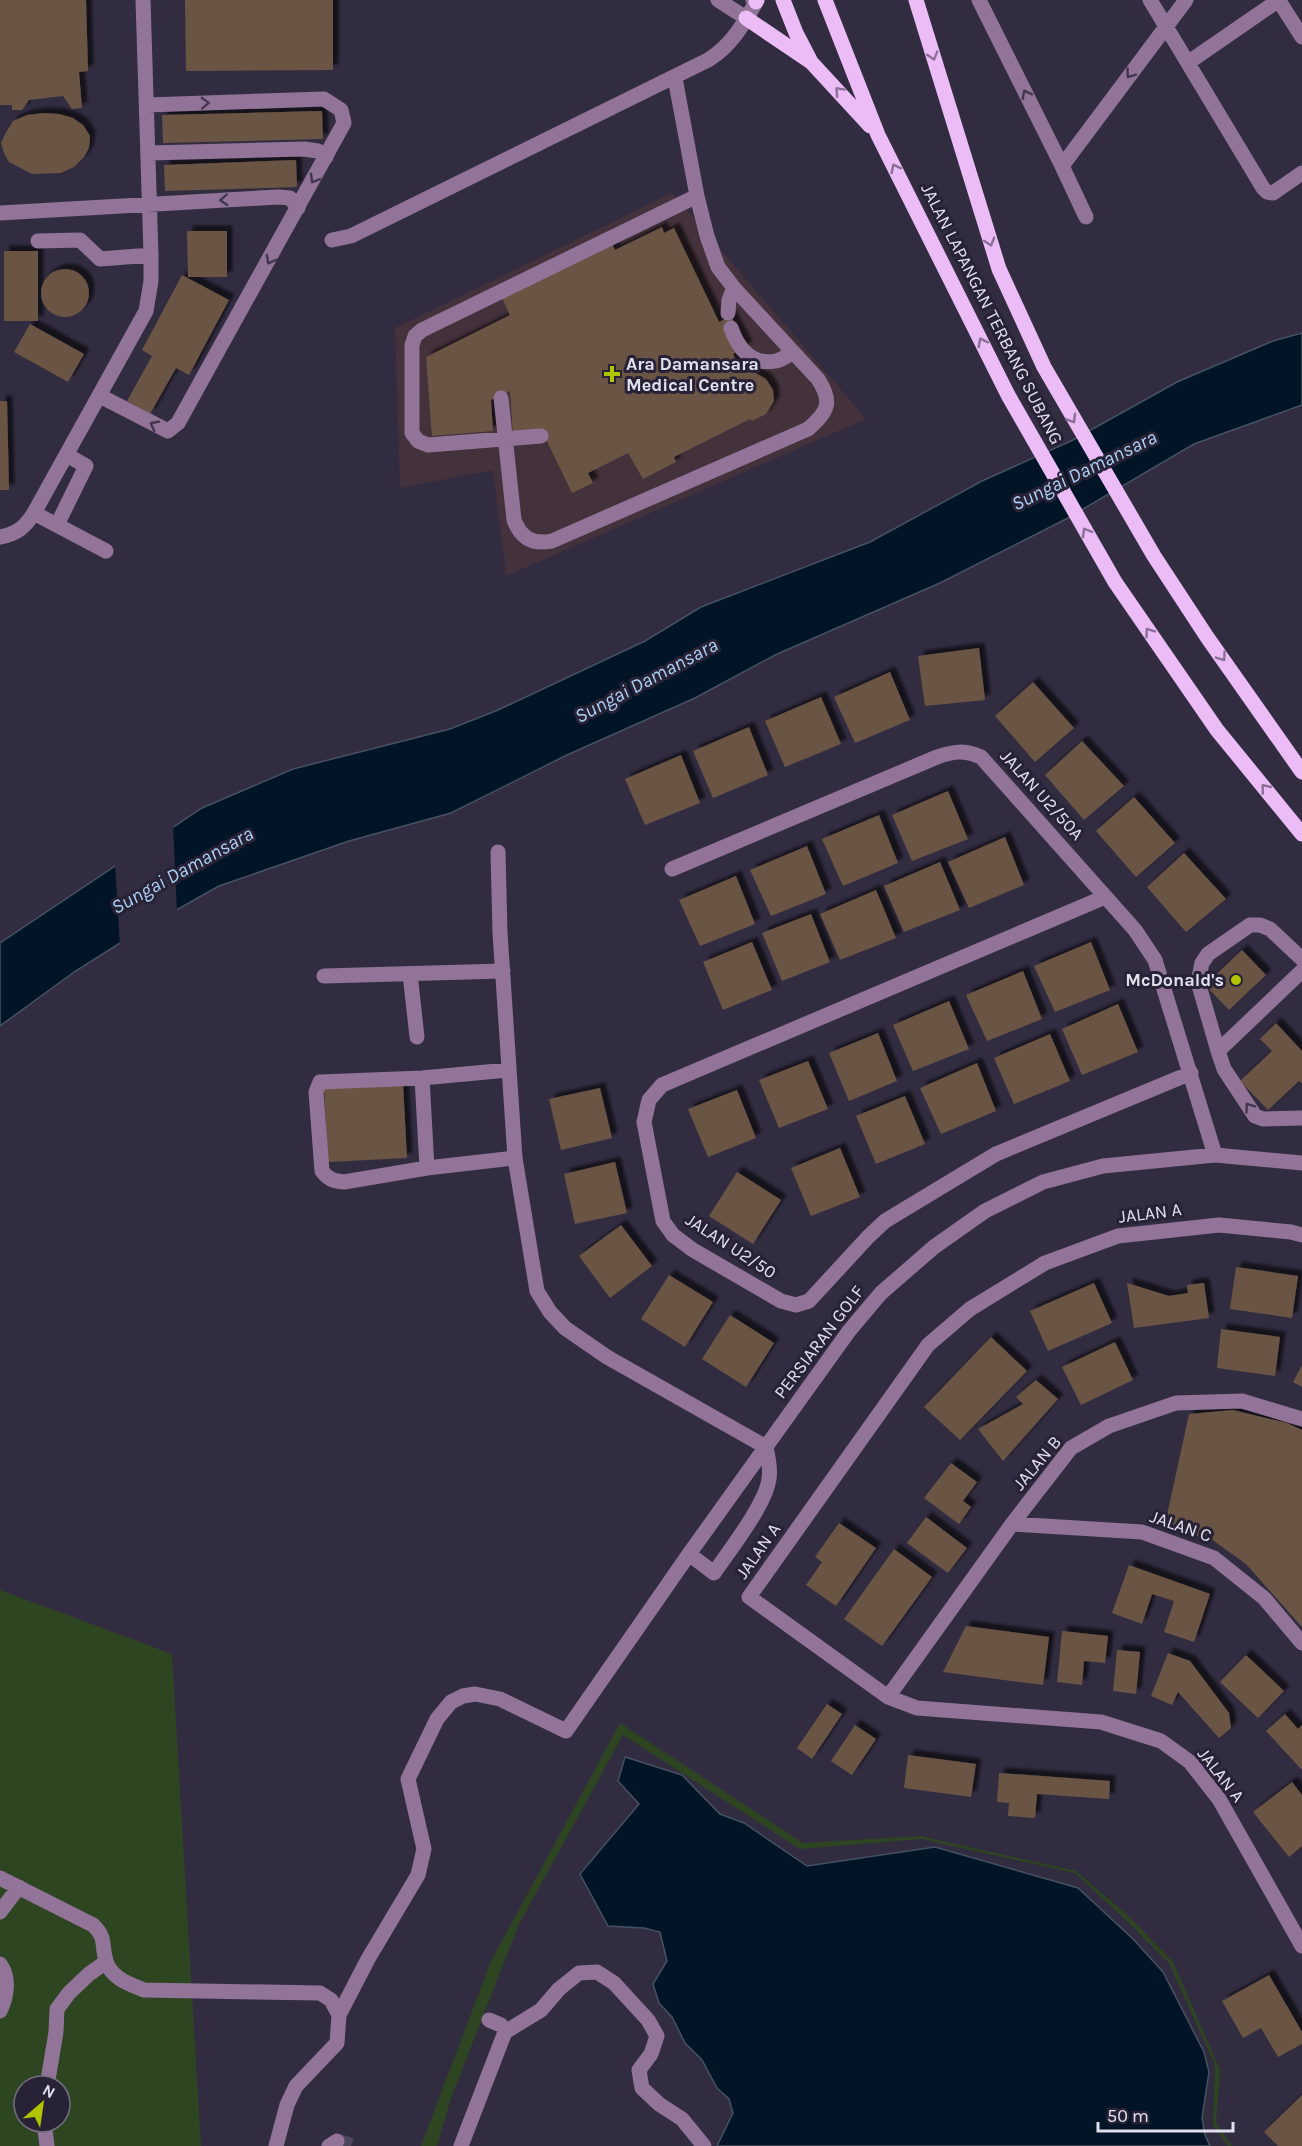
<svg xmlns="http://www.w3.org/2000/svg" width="1302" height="2146" viewBox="0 0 1302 2146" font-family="Karla,sans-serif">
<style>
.medical{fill:#43313b}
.green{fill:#2e4522;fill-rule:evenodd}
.water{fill:#011527;stroke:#455262;stroke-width:1.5}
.pier{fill:#322c41}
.building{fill:#6a5545;filter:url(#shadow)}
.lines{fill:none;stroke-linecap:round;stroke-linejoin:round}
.minor-tunnel{stroke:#4d475b;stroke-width:15;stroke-dasharray:15 8;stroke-linecap:butt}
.minor{stroke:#917497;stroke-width:15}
.major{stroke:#ecbcf7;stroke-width:15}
.oneway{stroke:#8a6f96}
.oneway2{stroke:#42364e}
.poi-dot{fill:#b0c500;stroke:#282236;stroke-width:2}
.labels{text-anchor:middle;stroke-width:6;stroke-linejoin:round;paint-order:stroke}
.street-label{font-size:18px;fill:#e3e0ed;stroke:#282236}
.poi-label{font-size:18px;font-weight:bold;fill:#e3e0ed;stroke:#282236;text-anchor:start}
.water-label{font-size:20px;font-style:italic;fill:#aad1f5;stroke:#282236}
</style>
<defs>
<filter id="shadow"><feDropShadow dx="5.5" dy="-5.5" stdDeviation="1.5" flood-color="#0009"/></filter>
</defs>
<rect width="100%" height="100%" fill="#322c41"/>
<path class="medical" d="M672,193L866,419L506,576L493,470L400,488L395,328Z"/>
<path class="green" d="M0,1590L172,1654L201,2146H0ZM24,2086H60V2122H24Z
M620,1723L803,1843L920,1836L1076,1871L1126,1914L1173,1962L1220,2070L1216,2123L1232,2146H1228L1213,2125L1215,2065L1169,1963L1128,1922L1075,1873L921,1839L800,1849L623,1735L519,1924L451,2098L437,2146H421L491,1961Z"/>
<path class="water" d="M1302,333V405L1194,444L1066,519L940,583L775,655L695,698L567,755L451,813L349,841L219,886L139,931L74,972L0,1026V943L202,808L293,769L450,729L498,710L645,641L701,607L870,542L982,481L1071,441L1177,382L1273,341Z
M625,1757L682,1775L720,1814L744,1823L807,1866L935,1847L1078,1888L1133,1939L1163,1972L1204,2052L1209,2072L1202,2118L1205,2135L1210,2146H717L733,2113L729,2099L717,2088L702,2060L685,2043L672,2017L659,2003L653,1984L667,1961L660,1932L644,1928L608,1926L580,1874L639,1804L618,1781Z"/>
<path class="pier" d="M173,824L177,913L120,947L115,862Z"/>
<path class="building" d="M0,0H86L88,71L79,72L82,108L72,109L63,96L29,100L22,110H12V105H0Z
M185,0H333V70L186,71Z
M322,111L323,139L163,143L162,115Z
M44,113L59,114L73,118L83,125L90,136L89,148L84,157L74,167L61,173L32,174L9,162L4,153L1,143L5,134L13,121L27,115Z
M296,160L297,187L165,191L164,165Z
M662,227L664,233L674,228L719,322L731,316L747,347L733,354L742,373L754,372L766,379L773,390L774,401L766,414L752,421L750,419L674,457L676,462L643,479L628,453L588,473L593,483L572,493L543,433L513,435L510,391L491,400L493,431L432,436L426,357L510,315L501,296L611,242L615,250Z
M187,231H227V277H188Z
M4,251H38V321H4Z
M41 293a24 24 0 1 1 48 0a24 24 0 1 1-48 0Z
M182,275L229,300L189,375L176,368L150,414L127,401L152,356L142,350Z
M30,324L84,354L68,382L14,352Z
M0,401H7L9,490H0Z
M979,648L985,700L925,706L918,656Z
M890,672L910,720L855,743L834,697Z
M1033,682L1074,728L1035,762L995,716Z
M821,697L841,744L785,767L765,721Z
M749,727L768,775L713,798L693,751Z
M1082,741L1124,786L1084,820L1045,775Z
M681,755L700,803L645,825L625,779Z
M948,791L968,839L912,861L892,815Z
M1134,797L1175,843L1136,877L1096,831Z
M879,815L898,863L843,886L822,839Z
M1005,837L1024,885L969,908L948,862Z
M807,846L826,894L771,916L750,870Z
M1184,853L1226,899L1186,932L1147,887Z
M940,862L960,910L904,932L884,886Z
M736,876L755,924L700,946L679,900Z
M876,890L896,938L840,960L820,914Z
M811,914L830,962L782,981L762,933Z
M752,942L772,990L723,1010L703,962Z
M1091,942L1110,990L1055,1012L1034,966Z
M1242,950L1266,975L1229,1010L1205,985Z
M1023,971L1042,1019L987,1041L966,995Z
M949,1001L969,1049L913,1071L893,1025Z
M1118,1004L1138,1052L1082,1075L1062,1029Z
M1276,1023L1302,1051V1083L1299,1081L1268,1110L1240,1081L1272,1051L1260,1039Z
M878,1033L897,1081L849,1101L829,1053Z
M1050,1034L1070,1081L1014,1104L994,1058Z
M808,1061L828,1109L779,1128L759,1080Z
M977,1063L996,1111L941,1134L920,1088Z
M403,1084L407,1158L328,1162L324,1088Z
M600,1088L612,1138L561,1150L549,1099Z
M737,1090L756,1138L708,1157L688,1109Z
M905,1096L925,1144L876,1164L856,1116Z
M840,1148L860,1197L811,1216L791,1168Z
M615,1162L627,1213L575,1224L564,1174Z
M737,1172L781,1200L753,1244L709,1216Z
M621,1225L652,1266L610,1298L579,1256Z
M1236,1267L1298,1276L1292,1318L1230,1309Z
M669,1275L713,1302L685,1347L641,1319Z
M1094,1283L1112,1323L1048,1351L1030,1311Z
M1127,1283L1169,1296L1188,1293L1187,1285L1204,1283L1209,1318L1134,1328Z
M730,1315L774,1343L746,1387L702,1359Z
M1221,1329L1280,1337L1275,1376L1217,1368Z
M991,1337L1027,1371L960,1440L924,1407Z
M1115,1342L1133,1380L1081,1405L1062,1367Z
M1302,1365V1387L1293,1382Z
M1036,1380L1058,1399L1003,1461L978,1429L1023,1404L1016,1397Z
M1233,1410L1287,1423L1302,1430V1627L1246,1564L1211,1539L1164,1529L1189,1414Z
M951,1463L977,1482L963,1501L971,1507L959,1524L924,1498Z
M926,1517L967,1548L948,1573L907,1543Z
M839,1523L876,1548L836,1606L806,1585L822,1562L815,1557Z
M894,1549L932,1577L882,1646L844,1619Z
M1129,1565L1210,1594L1194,1642L1164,1632L1174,1601L1152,1594L1142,1624L1112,1613Z
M966,1626L1049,1637L1043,1685L943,1672Z
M1062,1631L1108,1636L1105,1663L1084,1661L1082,1685L1057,1682Z
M1117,1650L1140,1652L1136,1694L1113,1691Z
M1168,1653L1190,1661L1229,1713L1231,1728L1219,1738L1178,1692L1172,1705L1151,1696Z
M1246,1655L1284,1691L1258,1718L1220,1682Z
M827,1704L842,1714L812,1759L797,1748Z
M1285,1714L1298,1729L1302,1725V1770L1266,1731Z
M855,1725L876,1739L852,1775L831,1761Z
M908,1755L976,1764L971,1797L904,1788Z
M999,1773L1110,1781L1109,1799L1037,1794L1035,1818L1008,1816L1009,1803L997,1802Z
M1292,1782L1302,1795V1846L1289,1857L1253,1812Z
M1269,1975L1302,2032V2044L1278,2057L1261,2028L1243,2038L1222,2001Z
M1302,2095V2146H1278L1264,2132Z"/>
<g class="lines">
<path class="minor-tunnel" d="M337,2141L354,2146"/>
<path class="minor" d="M718,0L746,18
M979,0L1062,166L1186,0
M1150,0L1263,188L1267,192L1273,193L1302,173
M1189,62L1276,2L1281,4L1302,37
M149,153L304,149L318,151L326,157
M1062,166L1086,217
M0,213L278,197L290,198L298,208
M332,240L351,236L708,60C731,46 743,25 756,2L753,0
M38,241L80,240L100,259L151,255
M728,313L729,300L734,288
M731,328C738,348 751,366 776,361C781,360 788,355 793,353
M100,396L168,431L178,423L344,123L341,110L324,99L147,105
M501,398L514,520C521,538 533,545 552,541L808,429C828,412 833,402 818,379L734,288L718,267L707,236L697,196L675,78
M541,436L428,445L418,441L412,433V345L415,336L422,330L697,196
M34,513L106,551
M57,525L86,466L67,455
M0,537C17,534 25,527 34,513L146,311L151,281V255L143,0
M498,852L500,933L515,1158L537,1291L550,1312L565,1328L607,1357L766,1447C768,1458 771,1468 769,1479C766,1504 729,1551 714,1573L689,1554
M672,869L937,757C954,751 964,750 981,757L1135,930L1155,960L1215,1155
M1105,897L662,1085L649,1100L644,1122L663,1221L673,1235L693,1250L781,1301L796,1305L809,1301L868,1237L885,1221L996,1154L1191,1073
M1302,971L1218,1051L1224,1069L1255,1116L1263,1119L1302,1118
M410,974L417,1037
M324,976L503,971
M1218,1051L1198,982L1202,963L1208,954L1250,925H1260L1270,929L1302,959
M508,1070L422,1078L320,1082L316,1092L322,1171C328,1179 333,1181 344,1182L427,1168L515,1158
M422,1078L427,1168
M1302,1235L1291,1232L1219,1225L1118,1236L1045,1263L970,1309L928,1345L749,1597L888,1697L917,1708L1101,1722L1161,1741L1190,1762L1219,1799L1302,1946
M1012,1524L1142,1532L1214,1558L1264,1598L1302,1643
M888,1697L1012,1524L1071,1448L1109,1426L1176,1403L1242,1401L1302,1419
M0,1878L93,1925C107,1938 101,1945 106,1961C111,1978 129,1984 144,1990L320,1993L331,2000L339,2015L337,2043L296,2086L287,2105L276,2146
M0,1912L19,1887
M0,1964C10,1977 7,1997 0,2011
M339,2015L368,1959L418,1875L424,1849L408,1779L437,1719L451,1702L463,1696L475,1694L500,1699L566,1731L689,1554L849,1331L881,1293L934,1247L985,1211L1043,1182L1103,1166L1215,1155L1302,1163
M489,2020L501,2025L505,2032
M47,2086L56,2032L57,2009L69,1993L89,1974L106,1962
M44,2122L47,2146
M329,2146L337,2141
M461,2146L505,2032L541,2010L559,1989L579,1973L597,1972L614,1983L648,2020L657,2036L651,2054L639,2070L642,2088L659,2104L682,2119L704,2146"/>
<path class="major" d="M783,0L796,33L810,60
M825,0L878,135L1008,395L1115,582L1217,730L1302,834
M916,0L999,269L1044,367L1154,556L1207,637L1302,772
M756,2L757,0
M746,18L811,62L870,126"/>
</g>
<defs><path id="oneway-chevron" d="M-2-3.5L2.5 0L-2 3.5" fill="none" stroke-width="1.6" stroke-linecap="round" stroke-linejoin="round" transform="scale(1.5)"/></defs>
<g class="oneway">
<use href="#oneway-chevron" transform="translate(933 56) rotate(73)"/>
<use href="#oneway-chevron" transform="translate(839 91) rotate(-133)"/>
<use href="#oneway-chevron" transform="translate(895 168) rotate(-117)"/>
<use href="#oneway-chevron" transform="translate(990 242) rotate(73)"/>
<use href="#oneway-chevron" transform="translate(982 342) rotate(-117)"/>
<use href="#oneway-chevron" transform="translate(1072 419) rotate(60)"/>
<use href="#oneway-chevron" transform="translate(1086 532) rotate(-120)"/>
<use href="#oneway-chevron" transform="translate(1149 632) rotate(-125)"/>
<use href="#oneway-chevron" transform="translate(1222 657) rotate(55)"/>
<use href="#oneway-chevron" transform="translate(1265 788) rotate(-129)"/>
</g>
<g class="oneway2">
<use href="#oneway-chevron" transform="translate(1130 74) rotate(126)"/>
<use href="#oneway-chevron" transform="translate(1026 94) rotate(-117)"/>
<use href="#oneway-chevron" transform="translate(205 103) rotate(-2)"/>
<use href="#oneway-chevron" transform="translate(314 179) rotate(120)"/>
<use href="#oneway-chevron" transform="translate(224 200) rotate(177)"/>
<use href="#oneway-chevron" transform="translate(270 260) rotate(119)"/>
<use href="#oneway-chevron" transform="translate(154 425) rotate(-153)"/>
<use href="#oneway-chevron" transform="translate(1249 1107) rotate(-125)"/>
</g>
<g class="poi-dot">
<path d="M609 365h6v6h6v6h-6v6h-6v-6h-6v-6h6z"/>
<circle cx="1236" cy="980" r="6"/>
</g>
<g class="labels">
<g class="street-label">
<text transform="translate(992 314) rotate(63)" y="6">JALAN LAPANGAN TERBANG SUBANG</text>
<text transform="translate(1042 795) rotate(48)" y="6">JALAN U2/50A</text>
<text transform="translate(1150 1213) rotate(-7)" y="6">JALAN A</text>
<text transform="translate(731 1246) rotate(33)" y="6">JALAN U2/50</text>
<text transform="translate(819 1342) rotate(-53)" y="6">PERSIARAN GOLF</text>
<text transform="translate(1037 1463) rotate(-50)" y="6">JALAN B</text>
<text transform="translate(1181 1526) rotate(19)" y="6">JALAN C</text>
<text transform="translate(758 1551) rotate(-55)" y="6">JALAN A</text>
<text transform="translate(1221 1775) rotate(52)" y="6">JALAN A</text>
</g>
<g class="poi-label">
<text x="626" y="370">Ara Damansara<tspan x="626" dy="21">Medical Centre</tspan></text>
<text x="1224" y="986" text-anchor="end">McDonald's</text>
</g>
<g class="water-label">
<text transform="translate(1084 470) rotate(-26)" y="7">Sungai Damansara</text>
<text transform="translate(646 680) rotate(-28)" y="7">Sungai Damansara</text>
<text transform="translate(182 870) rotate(-29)" y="7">Sungai Damansara</text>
</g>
</g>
<g transform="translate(42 2104) rotate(29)"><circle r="28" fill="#282236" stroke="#736e7f" stroke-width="1.5"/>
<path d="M0-4.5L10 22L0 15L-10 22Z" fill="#b0c500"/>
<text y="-9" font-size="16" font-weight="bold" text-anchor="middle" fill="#e3e0ed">N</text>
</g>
<path d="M1098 2122v9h135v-9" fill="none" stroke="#e3e0ed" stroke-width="3"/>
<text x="1107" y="2122" font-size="18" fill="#e3e0ed" stroke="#282236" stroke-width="4.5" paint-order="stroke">50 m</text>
</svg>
